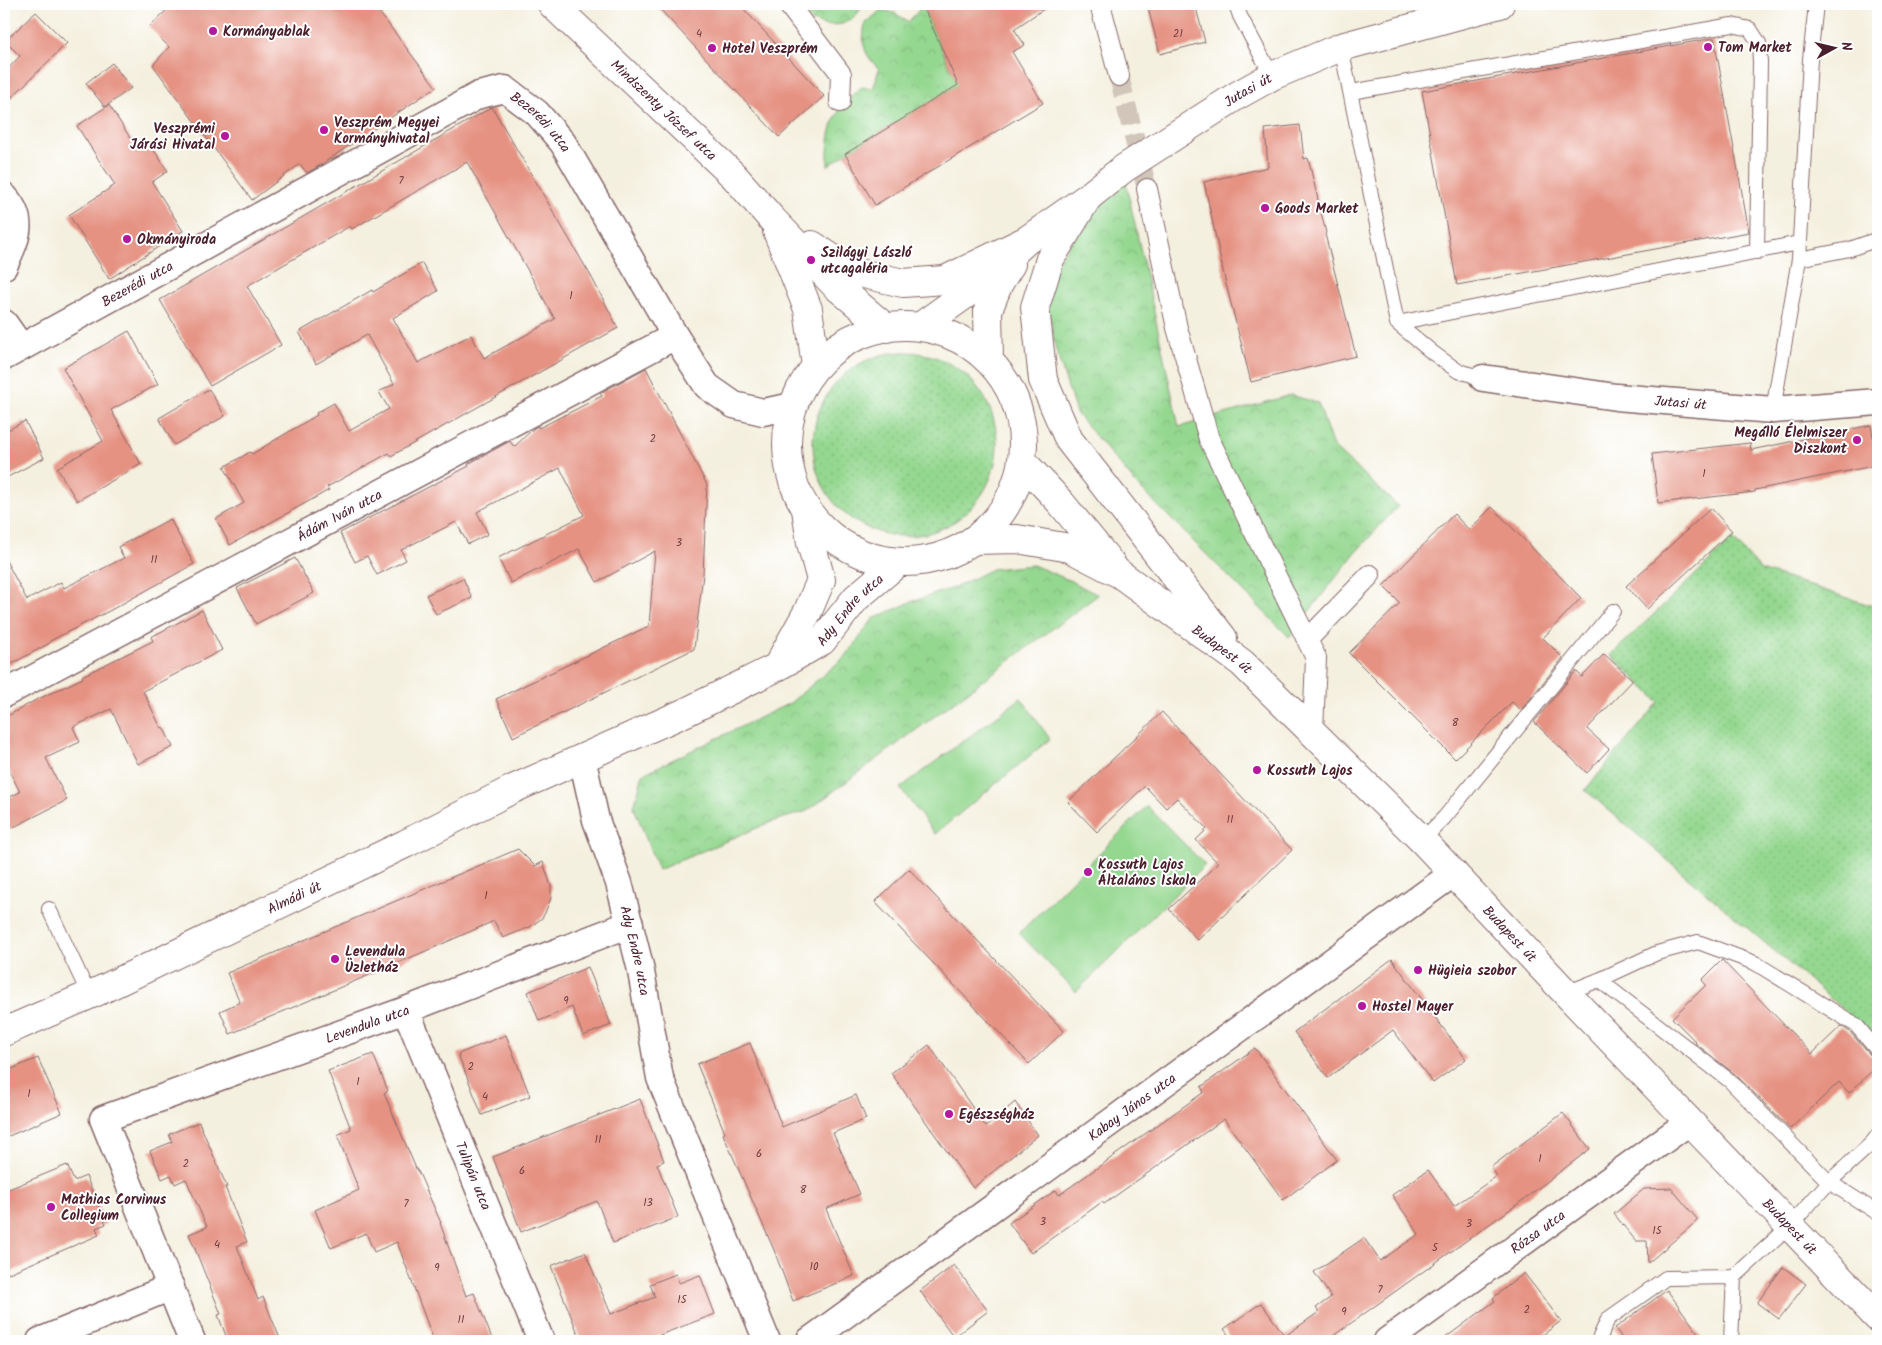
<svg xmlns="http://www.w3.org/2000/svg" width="1882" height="1345" viewBox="0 0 1882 1345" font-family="Kalam,sans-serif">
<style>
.grass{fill:url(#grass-dots);stroke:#6f7c5e}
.park{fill:url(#park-crowns);stroke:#6f7c5e}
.pitch{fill:#94d890;stroke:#6f7c5e}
.building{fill:#e59282}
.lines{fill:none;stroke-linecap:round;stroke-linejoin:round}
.pedestrian-tunnel{stroke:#d2c6bb;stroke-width:20;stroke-dasharray:20 10;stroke-linecap:butt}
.service-casing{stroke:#86686a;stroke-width:16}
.pedestrian-casing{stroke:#86686a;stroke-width:22}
.minor-casing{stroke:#86686a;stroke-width:29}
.tertiary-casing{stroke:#86686a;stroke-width:30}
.secondary-casing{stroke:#86686a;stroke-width:30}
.service{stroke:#fff;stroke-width:14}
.pedestrian{stroke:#fff;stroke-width:20}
.minor{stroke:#fff;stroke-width:26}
.tertiary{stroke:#fff;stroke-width:28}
.secondary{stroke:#fff;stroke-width:28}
.poi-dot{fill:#b5179e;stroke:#fff;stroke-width:2}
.labels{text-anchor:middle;stroke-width:4;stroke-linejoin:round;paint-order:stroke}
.number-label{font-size:11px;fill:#713c41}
.poi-label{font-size:14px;font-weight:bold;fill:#4a1f2b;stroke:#fff;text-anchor:start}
.street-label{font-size:14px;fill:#4a1f2b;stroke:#fff}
</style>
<defs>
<pattern id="grass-dots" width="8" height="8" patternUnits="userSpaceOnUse" patternTransform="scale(1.25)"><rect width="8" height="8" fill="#94d890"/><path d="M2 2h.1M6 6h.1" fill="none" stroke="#81b97c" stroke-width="1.8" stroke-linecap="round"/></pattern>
<pattern id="park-crowns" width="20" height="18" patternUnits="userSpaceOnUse" patternTransform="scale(1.25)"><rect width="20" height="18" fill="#94d890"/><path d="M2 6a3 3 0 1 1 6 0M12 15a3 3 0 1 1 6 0" fill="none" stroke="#81b97c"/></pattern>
</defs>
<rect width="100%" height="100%" fill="#fff"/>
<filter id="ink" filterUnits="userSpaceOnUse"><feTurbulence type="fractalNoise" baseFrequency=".02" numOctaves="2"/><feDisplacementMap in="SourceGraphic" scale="10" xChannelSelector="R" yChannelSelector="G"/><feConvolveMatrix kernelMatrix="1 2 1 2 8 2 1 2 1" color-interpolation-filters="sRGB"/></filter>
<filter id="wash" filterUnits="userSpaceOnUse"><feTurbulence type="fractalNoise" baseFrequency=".0096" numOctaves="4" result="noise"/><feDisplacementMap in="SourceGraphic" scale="20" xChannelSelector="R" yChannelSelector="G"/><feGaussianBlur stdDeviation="1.12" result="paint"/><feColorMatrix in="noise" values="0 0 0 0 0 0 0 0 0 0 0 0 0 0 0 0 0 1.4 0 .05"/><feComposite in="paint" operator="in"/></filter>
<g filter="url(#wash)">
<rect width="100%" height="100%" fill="#f4f0df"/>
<path class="grass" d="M813 444a92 92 0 1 1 184 0a92 92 0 1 1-184 0Z
M1733,539L1761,570L1873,606H1878V1039L1585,790L1659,702L1611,655Z"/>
<path class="park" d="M797,4H864L855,17L842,24L827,26L812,21Z
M916,4H935L924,9L951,70L966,80L845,154L828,166C827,132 833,108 862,87L873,89L879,69C864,54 861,45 865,24L881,10L895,13L908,22L919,10Z
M1123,169L1179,427L1291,395L1318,403L1333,447L1398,506L1356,552L1289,637L1138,486L1076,413L1056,350L1043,282Z
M1033,565L1069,580L1098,595L807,811L771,822L658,870L634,807L643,774L790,703L846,656L873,619L911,602L956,587L992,569Z"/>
<path class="pitch" d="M1021,698L1050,739L935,834L900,788Z
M1147,806L1205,865L1076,992L1019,933Z"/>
<g id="blocks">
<path class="building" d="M173,4H373L436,87L319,166L307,173L300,164L252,200L153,65L169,47L149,27Z
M655,4H739L824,96L779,137Z
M922,4H1051L1014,29L1025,45L1012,52L1043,103L875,205L845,154L958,85Z
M1147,4H1195L1205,42L1160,54Z
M36,12L67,43L4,105V73L20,56L5,41Z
M1714,38L1749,232L1457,285L1422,91Z
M112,63L131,88L105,107L86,83Z
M109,105L138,150L149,143L168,171L152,182L183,231L109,279L69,215L115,185L77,126Z
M492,107L592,278L618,328L391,456L389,453L327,487L329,490L230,545L216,519L244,503L224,467L250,452L252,454L317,415L316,413L334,403L349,431L389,409L379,392L394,384L367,335L316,364L299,332L372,290L373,292L422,263L438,291L393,318L418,363L471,335L484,358L555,319L467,162L352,229L350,226L247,286L281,345L210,386L160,300Z
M1300,125L1304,159L1308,158L1326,233L1325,234L1356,356L1251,382L1225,280L1204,182L1268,167L1265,129Z
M129,331L158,384L111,410L141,464L77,501L57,468L103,441L63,368Z
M646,368L707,485L703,574L694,649L513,737L496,699L649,626L655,551L597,582L579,549L511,583L498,558L584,515L560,468L477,512L488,534L468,544L456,522L401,550L406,560L377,575L367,556L355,562L340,533L469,466L468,464L510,441L514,447L534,428L538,426L539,428L602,396L600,393Z
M209,389L225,416L174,445L159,418Z
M25,421L44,458L4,479V432Z
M1871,425L1878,465L1755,490V492L1658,503L1652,454L1750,443L1751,450Z
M1492,507L1581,598L1543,638L1563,658L1521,710L1512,702L1455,759L1349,653L1400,603L1383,586L1454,514L1469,530Z
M1711,508L1732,531L1647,609L1626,586Z
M170,519L194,564L111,610L50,641V643L4,668V557L27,600L61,582L64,588L124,558L118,547Z
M295,558L314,593L256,624L237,588Z
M463,578L472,598L436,614L426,595Z
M202,610L222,650L143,691L161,728L163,727L173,747L138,764L111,709L73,727L80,742L46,758L67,800L4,832V800L20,792L4,760V718L34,701L83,678L82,676L153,641L151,637Z
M1604,654L1633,680L1587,729L1609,749L1587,773L1534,722L1576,671L1582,677Z
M1162,712L1292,850L1198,940L1169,909L1218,863L1196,840L1207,829L1177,798L1166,808L1145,786L1097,832L1068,802Z
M518,849L535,866L543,862L551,886V898L545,913L542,918L530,927L503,938L494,921L433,948L230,1034L220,1011L240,1002L227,973Z
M909,869L1064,1031L1029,1064L875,902Z
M1392,959L1466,1059L1433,1083L1393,1030L1328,1078L1294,1032Z
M1722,960L1812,1054L1841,1026L1850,1032L1872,1057L1878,1060V1065L1849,1093L1839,1082L1790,1129L1736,1075L1695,1043L1696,1042L1672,1018L1706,985L1702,980Z
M588,967L611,1025L583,1036L572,1007L539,1021L528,992Z
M506,1035L530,1096L482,1115L458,1054Z
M750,1043L782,1127L856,1095L866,1119L833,1133L860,1194L826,1209L854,1276L793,1301L774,1250L723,1134L725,1133L697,1064Z
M929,1045L986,1127L1015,1102L1038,1135L973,1188L891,1073Z
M1255,1048L1337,1160L1283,1200L1224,1119L1104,1204L1102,1202L1031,1253L1009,1223L1056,1190L1059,1195L1204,1092L1201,1087Z
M373,1054L388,1091L384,1093L417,1171H418L441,1223H440L466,1296L474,1293L493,1341H434L397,1242L374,1252L366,1233L331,1248L315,1210L359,1190L337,1135L351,1129L328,1071Z
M38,1058L62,1113L4,1138V1072Z
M640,1099L664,1161L657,1164L678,1217L613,1243L597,1201L521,1232L493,1157Z
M1563,1113L1590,1149L1519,1203L1326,1341H1233L1224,1329L1261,1303L1285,1336L1319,1312L1316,1308L1331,1297L1314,1272L1364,1238L1380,1261L1419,1234L1392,1195L1428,1170L1454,1206L1497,1176L1491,1167Z
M199,1122L227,1187H225L247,1242L237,1246L258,1300L263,1297L281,1341H228L218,1315L221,1314L189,1234L207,1227L186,1179L175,1184L171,1175L162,1179L150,1151L172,1142L169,1134Z
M67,1165L74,1181L86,1176L106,1224L96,1228L99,1235L4,1275V1191Z
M1671,1188L1698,1220L1648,1263L1647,1241H1636L1614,1214L1644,1189Z
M585,1252L611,1314L655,1297L650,1284L676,1274L679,1283L700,1275L715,1314L644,1341H581L551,1266Z
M954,1265L988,1311L954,1337L920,1291Z
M1783,1267L1806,1284L1779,1319L1757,1303Z
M1524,1273L1561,1321L1535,1341H1441L1495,1301L1493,1298Z
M1667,1290L1704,1341H1624L1615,1328Z"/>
</g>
</g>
<g filter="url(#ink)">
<use href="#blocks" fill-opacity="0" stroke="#86686a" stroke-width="1"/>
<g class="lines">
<path class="pedestrian-tunnel" d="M1119,76L1147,189"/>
<defs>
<path id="service" d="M1236,4L1240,16L1272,76
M1341,47L1397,323L1433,353L1458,371L1483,378
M1351,92L1732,25L1750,29L1759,43L1760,62L1757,252
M1799,259L1850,249L1878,239
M1397,323L1799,243
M1773,410L1799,259L1810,59L1816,4
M1422,840L1444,818L1613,611
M49,909L89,995
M1599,980L1730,1081L1829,1182L1878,1213
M1566,993L1599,980L1657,953L1698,942L1755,963L1856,1025L1878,1051
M1600,1341V1337L1608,1319L1666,1278L1734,1277L1789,1227L1829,1182L1872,1143L1878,1135
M1731,1341L1734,1277"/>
<path id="pedestrian" d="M788,4L841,74L840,102
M1100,4L1119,76
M1147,189L1177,328L1209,439L1316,658L1313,732
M1308,639L1370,575"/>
<g id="minor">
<path d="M4,196C27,221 16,239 4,266"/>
<path d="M4,323L21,347"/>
<path id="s1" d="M4,357L479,95L505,89L537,113L563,143L675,336L707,386L734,405L763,412L793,406"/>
<path id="s2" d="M1483,378L1616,397L1773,410L1878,402"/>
<path id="s3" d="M4,694L675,336"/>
<path id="s4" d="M582,758L596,820L619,883L640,966L660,1078L767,1341"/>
<path id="s5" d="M406,1010L541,1341"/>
<path d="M40,1341L171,1287"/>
<path id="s6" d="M192,1341L103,1119L406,1010L630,924"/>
<path id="s7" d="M809,1341L1454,873"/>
<path id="s8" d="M1387,1341L1689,1122"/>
</g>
<g id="tertiary">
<path id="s9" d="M921,326L973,289L1027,240L1088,197L1123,169L1238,95L1272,76L1341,47L1500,4"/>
<path d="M989,360L988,310L999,283L1011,264"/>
<path d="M777,667L808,611L821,580L811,543L806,509"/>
<path id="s10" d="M4,1032L101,990L405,844L513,789L686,712L777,667L822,641L856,598L895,565"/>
</g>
<g id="secondary">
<path id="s11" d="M552,4L734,176L771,218L836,286L886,328"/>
<path d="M1088,197L1050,259L1035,307L1043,380L1069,440L1223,638"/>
<path d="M777,231L808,309L816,366"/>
<path d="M812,245L851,271L903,283L945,280L1027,240"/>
<circle cx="905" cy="444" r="118"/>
<path d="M1023,462L1061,503L1112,565"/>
<path id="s12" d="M974,540L1017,539L1070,548L1120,574L1242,663L1422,840L1566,993L1878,1318"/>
</g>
</defs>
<use href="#service" class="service-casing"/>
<use href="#pedestrian" class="pedestrian-casing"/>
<use href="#minor" class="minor-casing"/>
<use href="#tertiary" class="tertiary-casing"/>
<use href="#secondary" class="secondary-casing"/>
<use href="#service" class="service"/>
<use href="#pedestrian" class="pedestrian"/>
<use href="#minor" class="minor"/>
<use href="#tertiary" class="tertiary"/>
<use href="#secondary" class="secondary"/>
</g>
</g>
<g class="poi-dot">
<circle cx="213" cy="31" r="5"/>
<circle cx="1708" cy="47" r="5"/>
<circle cx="712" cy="48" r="5"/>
<circle cx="324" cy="130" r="5"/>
<circle cx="225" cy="136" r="5"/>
<circle cx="1265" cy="208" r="5"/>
<circle cx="127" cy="239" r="5"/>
<circle cx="811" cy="260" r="5"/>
<circle cx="1857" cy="440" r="5"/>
<circle cx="1257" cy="770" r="5"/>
<circle cx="1088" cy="872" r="5"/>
<circle cx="335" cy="959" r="5"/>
<circle cx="1418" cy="970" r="5"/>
<circle cx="1362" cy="1006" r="5"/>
<circle cx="949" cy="1114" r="5"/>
<circle cx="51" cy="1207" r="5"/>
</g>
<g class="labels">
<g class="number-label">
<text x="699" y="37">4</text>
<text x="1178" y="37">21</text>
<text x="401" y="184">7</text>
<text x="571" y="299">1</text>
<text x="653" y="442">2</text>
<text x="1704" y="477">1</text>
<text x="679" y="546">3</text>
<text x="154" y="563">11</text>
<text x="1455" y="726">8</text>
<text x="1230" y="823">11</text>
<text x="486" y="899">1</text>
<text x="566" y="1004">9</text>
<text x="471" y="1070">2</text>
<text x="358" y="1085">1</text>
<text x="29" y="1097">1</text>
<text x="485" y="1100">4</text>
<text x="598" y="1143">11</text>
<text x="759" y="1157">6</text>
<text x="1540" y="1162">1</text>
<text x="186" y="1167">2</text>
<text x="522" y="1174">6</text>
<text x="803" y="1193">8</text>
<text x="648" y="1206">13</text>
<text x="406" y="1207">7</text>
<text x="1043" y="1225">3</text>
<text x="1469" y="1227">3</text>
<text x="1657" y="1234">15</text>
<text x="217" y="1248">4</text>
<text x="1435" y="1251">5</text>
<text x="814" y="1270">10</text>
<text x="437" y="1271">9</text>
<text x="1380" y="1293">7</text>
<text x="682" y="1303">15</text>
<text x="1527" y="1313">2</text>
<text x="1344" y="1315">9</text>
<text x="461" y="1323">11</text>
</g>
<g class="poi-label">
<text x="223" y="36">Kormányablak</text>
<text x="1718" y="52">Tom Market</text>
<text x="722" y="53">Hotel Veszprém</text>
<text x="334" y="127">Veszprém Megyei<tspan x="334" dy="16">Kormányhivatal</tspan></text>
<text x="215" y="133" text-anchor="end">Veszprémi<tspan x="215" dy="16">Járási Hivatal</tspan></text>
<text x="1275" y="213">Goods Market</text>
<text x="137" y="244">Okmányiroda</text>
<text x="821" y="257">Szilágyi László<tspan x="821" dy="16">utcagaléria</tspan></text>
<text x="1847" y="437" text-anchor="end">Megálló Élelmiszer<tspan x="1847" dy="16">Diszkont</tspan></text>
<text x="1267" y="775">Kossuth Lajos</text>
<text x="1098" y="869">Kossuth Lajos<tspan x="1098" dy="16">Általános Iskola</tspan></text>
<text x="345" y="956">Levendula<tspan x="345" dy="16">Üzletház</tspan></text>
<text x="1428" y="975">Hügieia szobor</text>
<text x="1372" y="1011">Hostel Mayer</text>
<text x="959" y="1119">Egészségház</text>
<text x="61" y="1204">Mathias Corvinus<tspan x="61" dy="16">Collegium</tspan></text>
</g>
<g class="street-label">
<text dy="5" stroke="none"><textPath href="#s9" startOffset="404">Jutasi út</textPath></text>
<text dy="5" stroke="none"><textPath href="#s11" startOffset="154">Mindszenty József utca</textPath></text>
<text dy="5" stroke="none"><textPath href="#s1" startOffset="618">Bezerédi utca</textPath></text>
<text dy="5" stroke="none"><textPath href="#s1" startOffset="152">Bezerédi utca</textPath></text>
<text dy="5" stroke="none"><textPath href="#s2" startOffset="199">Jutasi út</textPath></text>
<text dy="5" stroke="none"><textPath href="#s3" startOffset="380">Ádám Iván utca</textPath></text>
<text dy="5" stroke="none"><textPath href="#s10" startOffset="949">Ady Endre utca</textPath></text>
<text dy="5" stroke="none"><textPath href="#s12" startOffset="280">Budapest út</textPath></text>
<text dy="5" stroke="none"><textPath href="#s10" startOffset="320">Almádi út</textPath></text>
<text dy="5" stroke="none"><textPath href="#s12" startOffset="685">Budapest út</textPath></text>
<text dy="5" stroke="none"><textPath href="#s4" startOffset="200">Ady Endre utca</textPath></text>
<text dy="5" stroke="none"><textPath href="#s6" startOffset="520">Levendula utca</textPath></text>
<text dy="5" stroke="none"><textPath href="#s7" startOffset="399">Kabay János utca</textPath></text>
<text dy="5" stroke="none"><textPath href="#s5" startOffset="179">Tulipán utca</textPath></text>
<text dy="5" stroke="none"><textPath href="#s12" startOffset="1090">Budapest út</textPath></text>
<text dy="5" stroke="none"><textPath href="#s8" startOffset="186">Rózsa utca</textPath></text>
</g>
</g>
<rect width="1882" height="1345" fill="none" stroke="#fff" stroke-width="20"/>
<g transform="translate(1834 48) rotate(82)" stroke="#ffffff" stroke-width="4" paint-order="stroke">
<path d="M0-4L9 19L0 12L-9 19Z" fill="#4a1f2b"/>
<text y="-8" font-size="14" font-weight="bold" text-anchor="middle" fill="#4a1f2b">N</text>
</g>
</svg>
